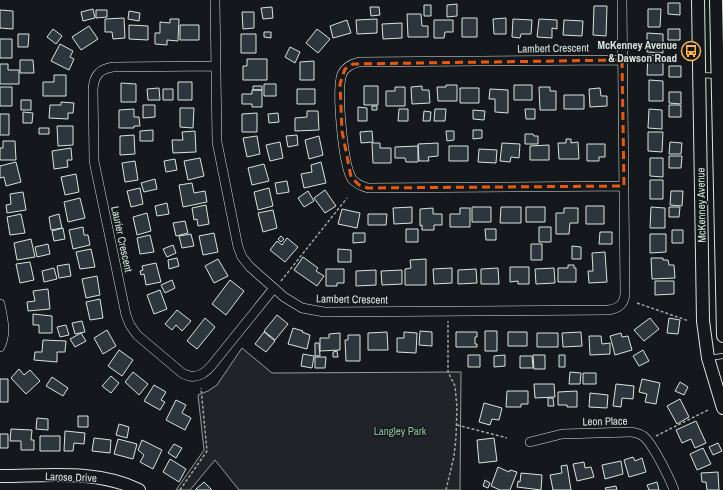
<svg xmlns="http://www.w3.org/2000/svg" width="723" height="490" viewBox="0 0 723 490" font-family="'Archivo Narrow',sans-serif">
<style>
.green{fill:#202428;stroke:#939e99}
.building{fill:#2c363c;stroke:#d8e6dc}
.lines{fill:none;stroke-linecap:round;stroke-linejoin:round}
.lane-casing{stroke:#d8e6dc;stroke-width:6}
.street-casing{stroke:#d8e6dc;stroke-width:10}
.secondary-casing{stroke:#d8e6dc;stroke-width:14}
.path{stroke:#9da8a2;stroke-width:1.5;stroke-dasharray:3 2;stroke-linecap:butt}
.lane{stroke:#14181c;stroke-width:4.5}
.street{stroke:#14181c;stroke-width:9}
.secondary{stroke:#14181c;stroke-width:12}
.marked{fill:none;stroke:#e8590c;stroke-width:3;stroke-dasharray:8 5;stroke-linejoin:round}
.labels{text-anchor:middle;stroke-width:3;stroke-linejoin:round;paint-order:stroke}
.poi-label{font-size:11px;font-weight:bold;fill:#d8e6dc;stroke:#14181c;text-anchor:end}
.street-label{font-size:11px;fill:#d8e6dc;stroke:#14181c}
.park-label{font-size:11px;fill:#8ac095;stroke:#14181c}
</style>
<rect width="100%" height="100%" fill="#14181c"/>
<path class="green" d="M242,348L272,373L461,372L460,490H239L215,460L190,490H176L204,450L198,395L208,391L217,385Z"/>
<path class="building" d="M668,3H680V15L668,14Z
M457,4V16L447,17V5Z
M424,5H431V16H424Z
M594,6H607L606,36L593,35Z
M272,7L273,18L263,19L261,8Z
M370,7H379L380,15L371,16Z
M93,9L95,18L83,21L81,12Z
M648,9H661L660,27H648Z
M0,10L13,11V29L0,28Z
M96,10H107V17L96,18Z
M129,11L140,13L139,21L128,19Z
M242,12H254V28L243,29Z
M407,14H421L422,26H428V37H408Z
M124,18L125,38L113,39L112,32H105V19Z
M462,18H477V37H462Z
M506,18V34H494L493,19Z
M170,19H179L178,41L167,40V45L155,44V33H160V22L170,23Z
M377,19V33L357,34L356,20Z
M513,19L532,20L531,34H521L520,38L512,37Z
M539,19L557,20V29L552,28V38L537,37Z
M347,20L351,33L333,38L330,26Z
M434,20H453V32H445L444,38H434Z
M564,20L583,21L582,36L563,35Z
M402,23V38L383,39L382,24Z
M129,25L148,26V40L129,39Z
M180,25H199V40H180Z
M89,26L98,39L81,50L72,37Z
M53,29L62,36L56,44L47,37Z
M317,29L330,39L318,53L306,43Z
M668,29H680V40H668Z
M264,32H271V38L264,37Z
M647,33L663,34V53L647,52Z
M18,34H29L28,47H18Z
M241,34H256V53H241Z
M0,39H12V58H0Z
M60,44L73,51L70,57L74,59L69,70L51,61Z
M290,47L300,52L295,63L285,57Z
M648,55L663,56V75H647Z
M247,59H267V80H243V66H247Z
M20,60H33L34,73H20Z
M314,61V80H300V62Z
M0,64H8V70H19V84H0Z
M669,66H681V77H669Z
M54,75H66V96H43V82H54Z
M649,80L663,81V101H649Z
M178,82H192V100H178Z
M121,83L136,84V102H121Z
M264,84H276V96H264Z
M446,85H457V101H438L437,87H446Z
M514,85H532V100H514Z
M253,86H262V90H253Z
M364,86H378V105H364Z
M422,86V90H429L430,103L412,104L411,87Z
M0,87H12V106H0Z
M395,87H405V106H386V91H395Z
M539,87H550V91H556V110H540Z
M159,88L160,100H148L147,89Z
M460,88H479V103H460Z
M600,88L601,96H607V106L590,107L589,89Z
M163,89H173V100H163Z
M297,89H315V104H297Z
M490,89L508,90V113L495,112V99H489Z
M252,90H262V107H252V104H242V94H252Z
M669,92H681V104L669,103Z
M564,95H584V109H564Z
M21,100H31V110H21Z
M61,102L74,103L73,113H68V119L49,118L50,105H61Z
M143,105H155V117L143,118Z
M669,105H681V117H669Z
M372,106H377V110H372Z
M358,107L367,108V121H358Z
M180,108H194L193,128L180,127Z
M134,109V117H139L140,126H134V128H119V110Z
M399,109H408V121H398Z
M435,109H446L445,121H434Z
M525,109H535V119H526Z
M649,109L662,110V129L648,128Z
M473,110L485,111L484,120L473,119Z
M307,111H318L319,130L295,131V118L307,117Z
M424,111L431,112L430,121H423Z
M23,112L33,113L32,123H23Z
M257,113V132H242V114Z
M278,113L279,122L269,123L268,114Z
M0,114H9V135H0Z
M57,126H73V145L58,146Z
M39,128H49V134H39Z
M153,130V141H140V131Z
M473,130H482V138L473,139Z
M195,131L196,152L173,153L172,140H183L182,132Z
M372,131L373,142L361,143L360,132Z
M446,131H454V140L447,141Z
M648,132H663L662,152L648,151Z
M525,134H533L534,136H538V144H525Z
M134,135L135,154L120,155V136Z
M297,135L298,145L288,147L286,136Z
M257,136L260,154L247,157L243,138Z
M319,136L323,155L309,159L305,140Z
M566,139H571V143L578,142L579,159H559L558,143H566Z
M3,141H15L16,160H0V148H3Z
M280,142L283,158L270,161L266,145Z
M670,142L682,143L681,154H669Z
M372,143H380V148H391V163H373Z
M438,143V156L428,157L429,161H419L418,144Z
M502,143L520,144L519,158L511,157L510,162L500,161Z
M587,144H605V157H599V161H587Z
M549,145V160H530V146Z
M418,146V162H406L405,158H395V147Z
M449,146H468V161H449Z
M71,148L72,160H67L68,167L54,169L52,151Z
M479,149L497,150L496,163L478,162Z
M669,156H682L681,168H669Z
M200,158L204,176L188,180L184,161Z
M650,158H663V177L650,176Z
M175,159L177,170L166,172L164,161Z
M135,161L138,180L125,182L122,163Z
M16,162L21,182L6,186L4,177L0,178V166Z
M321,162L326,183L304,188L301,174L312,172L311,165Z
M264,164L269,181L252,185L248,168Z
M76,174L79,192L65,195L61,177Z
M155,179L157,189L144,192L141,183Z
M650,180H663V199H650Z
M287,181L289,192L277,194L275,183Z
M192,183L194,193L205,191L207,202L183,207L179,185Z
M140,188L143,204L131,207L127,191Z
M269,188L273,206L258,210L254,192Z
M325,190L336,206L325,213L314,198Z
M308,191L314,201L304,207L298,198Z
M671,191H683L682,206L670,205Z
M23,192L26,210L7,213L6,205L11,204L10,194Z
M80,198L85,218L68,222L64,202Z
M167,203L169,214L157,216L155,206Z
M206,205L209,224L198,226L197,219L194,220L192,208Z
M586,206H604V224H586Z
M412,207V223L394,224L393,208Z
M472,207H491V222H472Z
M501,207H521V223H500Z
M526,207H545V222H526Z
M651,207L665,208V228H650Z
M669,207H680L679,217H669Z
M433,208V214H442V225H434V230H422V225L420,226V209Z
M460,208H470V227H450V214H460Z
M564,208H578V223H570L569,234H556V213H564Z
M342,209L360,213L357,228L338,224Z
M273,210L277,228L263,232L258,213Z
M147,213L151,231L137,235L133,217Z
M21,214L25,233L10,235L7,217Z
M59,214L62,228L51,230L49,217Z
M368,214H387L386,225H368Z
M185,221L188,233L176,236L173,223Z
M83,227L84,235H88L90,245L73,249L69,230Z
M539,227H551V242H539Z
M63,228L65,239L54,241L52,231Z
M406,229H418V242H406Z
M485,229H496V240H486Z
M672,230H683V243H672Z
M600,232H612V244H599Z
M214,233L218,252L203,255L199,236Z
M353,233H365V242L353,243Z
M191,234L194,246L182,248L179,236Z
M650,234H666V252L650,253Z
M150,235L154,252L140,254L137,238Z
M281,236L284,239L281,242L278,239Z
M287,238L298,247L285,262L270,250L277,241L282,245Z
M31,239L35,257L17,260L14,243Z
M48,244L50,254L37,257L35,247Z
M531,244H542V260H531Z
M173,245L176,253L167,257L163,249Z
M572,246L581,247V259H572Z
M91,249L95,267L80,269L76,252Z
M338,249L351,250V262H338Z
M605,252L607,282L589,283L588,271H593L592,253Z
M303,257L318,268L316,271L324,276L317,286L294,270Z
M177,258L179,266L169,269L168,260Z
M651,258H663V260H668L669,265H674L675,278L652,279Z
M218,259L228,276L214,283L205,266Z
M426,259V285H405V269L411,268L410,260Z
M30,262L34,280L20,283L16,264Z
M156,263L161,282L146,285L144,274L141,275L140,271L143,270L142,266Z
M69,264L71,276L59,278L57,266Z
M568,265H574V268H576V282H558V268H568Z
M510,267H529V284H518V281L510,282Z
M54,268L57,279L44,282L42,271Z
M452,268V283L434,284L433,269Z
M498,268L499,284H481V269Z
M554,268L555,283L536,284L535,269Z
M326,269H344V283H337V286H326Z
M476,269L477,283L458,284V270Z
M376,270V285L356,286V271Z
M402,270V284L382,285L381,271Z
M97,276L100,295L86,298L82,279Z
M172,280L175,288L165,293L161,285Z
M230,280L244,291L226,315L212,304Z
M655,281H674V294L655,295Z
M48,289L50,309L28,311L27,302L35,301L33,291Z
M160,290L167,309L154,314L147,295Z
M100,299L103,318L90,320L86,302Z
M177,310L191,321L182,331L176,325L172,330L165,324Z
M33,314L52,316V333H39V325H33Z
M277,315L288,324L275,340L264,331Z
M205,318L215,327L197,349L187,341Z
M650,318L659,329L644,341L634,330Z
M669,318L680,320L678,334L667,333Z
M82,321L85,332L75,334L72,323Z
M66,325L69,335L60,337L57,327Z
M293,328L303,331L302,332L310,335L307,349L288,344Z
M107,330L116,346L103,354L94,338Z
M420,331L432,332V346L419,345Z
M485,331H497V351H485Z
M264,332L275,341L266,352L255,344Z
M387,332L388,350H368V333Z
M404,332L417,333L416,353L397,352V338H404Z
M456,332H477V337H475V344H477V347H456Z
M508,332H527V346H508Z
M581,332L582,346L563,347L562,333Z
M81,333L86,341L75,347L70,339Z
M340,333V350L320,351V338H329V334Z
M537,333H558V347H537Z
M621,333L622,337L628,336L632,350L615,355L610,336Z
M348,335H360V361H346L345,340H348Z
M589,336H601L602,344L610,343V354L590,355Z
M43,340L66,341L65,352H57V362L34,360L35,352H42Z
M315,343H319L320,356H315Z
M119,350L133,360L122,376L108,366Z
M643,350L649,361L639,366L633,356Z
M337,351L338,357H333V352Z
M303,354L314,356L312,368L301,366Z
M468,355H480V367H468Z
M505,355V366L494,367V356Z
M533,355H545V369H534Z
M559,355H565V367H559Z
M520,356H532L533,368H520Z
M315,357H326L325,368H315Z
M19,369L24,375L30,370L40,381L26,394L11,378Z
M133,372L148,384L139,395L125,382Z
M570,372L581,373L580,384H569Z
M583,373H596V384H583Z
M111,376L119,383L111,393L102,386Z
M52,377L68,388L63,396L46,386Z
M0,379H8V402H0Z
M642,379L660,383L656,404L645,402L647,394L639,392Z
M680,382L688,387L684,395L675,391Z
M534,384H554L555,397L535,398Z
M616,384L634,386L633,399L622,398L621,407L613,406Z
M154,385L166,392L161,400L165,402L160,410L144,401Z
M507,391H528V404H521V407H506Z
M577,391V407H567V405H558V392Z
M590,393L608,395L607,408L589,407Z
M548,398H553L554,406H548Z
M680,399L689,417L677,424L667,406Z
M176,400L186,405L182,413L191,418L185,430L166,420Z
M484,403L502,408L499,420L492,419L490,425L479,422Z
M78,416H88V427H78Z
M37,418L48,419V430L36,429Z
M696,421L706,443L695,448L691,439L682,443L676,430Z
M119,424L129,427L127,438L116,435Z
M11,429L32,430L31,440H34V450H21V441H10Z
M65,431L85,433L84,444L74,443L73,451H64Z
M0,434H8V448H0Z
M40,436H60V451H40Z
M94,438L111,440L110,453L92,451Z
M494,438L497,461L479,463L477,440Z
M118,439L137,444L133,459L114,454Z
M142,440L162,450L153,469L140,462L144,455L138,450Z
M718,443L722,451L713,455L709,447Z
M174,444L182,448L176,458L168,453Z
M703,448L711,464L697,470L690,454Z
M633,457L635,461L642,458L646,472L629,477L624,460Z
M170,459L186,469L179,482L163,472Z
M621,461L623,474L605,479L602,465Z
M584,462L585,468L591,467L594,477L577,481L573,464Z
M567,465L571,490H553L550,475L562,473L561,466Z
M498,467L509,472L510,470L517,472L510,490H500L491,486Z
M718,472L719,490H707L706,482H702L701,473Z
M521,473L542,475L541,490L517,487L518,481L520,482Z
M485,480L490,483L488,488L483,486Z
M204,482L212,490H195Z
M657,482L659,490H649L647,485Z
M616,486L617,490H606L605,488Z"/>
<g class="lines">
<defs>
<path id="lane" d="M701,75L717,76
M708,358L723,356"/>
<path id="street" d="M215,0L217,142L238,247L242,257L250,267L284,297L302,308L324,312L609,310C619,308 624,304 625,294L622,0
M622,60L359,62C351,64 345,67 342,74C336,90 343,165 352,179C356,184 361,186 368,188L624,186
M216,66L113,67C99,69 94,76 93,89L94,161L126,315L130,325L137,335L182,373C194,380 204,375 212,365L274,288
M0,304C3,319 7,333 0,347
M530,442L562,434L631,432C635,433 639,433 643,436C652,442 670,479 674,490"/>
<path id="secondary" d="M698,0L703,321L708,358L723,408
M716,0L723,336
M0,476C46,476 97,469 139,490"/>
</defs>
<use href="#lane" class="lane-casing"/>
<use href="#street" class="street-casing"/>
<use href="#secondary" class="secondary-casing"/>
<path class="path" d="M281,281L347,198
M637,303L689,321
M457,425L507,438
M656,436L708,410
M180,490L207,451L201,388
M446,490L454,456L456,437L457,407L455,386L448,372V321"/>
<use href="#lane" class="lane"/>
<use href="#street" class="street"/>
<use href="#secondary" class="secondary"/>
</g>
<path class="marked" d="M622,60L624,186L368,188L359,185L351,177L342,131L340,84L345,69L353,64Z"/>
<defs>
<symbol id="bus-ring" viewBox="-11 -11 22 22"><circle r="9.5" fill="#14181c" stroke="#ffb74d" stroke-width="1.5"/><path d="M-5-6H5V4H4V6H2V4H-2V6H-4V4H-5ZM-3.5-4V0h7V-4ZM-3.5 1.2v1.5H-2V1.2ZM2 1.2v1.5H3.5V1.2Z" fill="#ffb74d"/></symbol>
</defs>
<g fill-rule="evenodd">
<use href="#bus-ring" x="680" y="40" width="22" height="22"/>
</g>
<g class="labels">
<g class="poi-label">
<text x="677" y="49">McKenney Avenue<tspan x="677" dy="13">&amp; Dawson Road</tspan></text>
</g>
<g class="street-label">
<text transform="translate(553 48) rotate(-1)" y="4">Lambert Crescent</text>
<text transform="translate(701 205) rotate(-91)" y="4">McKenney Avenue</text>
<text transform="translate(122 239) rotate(78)" y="4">Laurier Crescent</text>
<text transform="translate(352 299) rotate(1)" y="4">Lambert Crescent</text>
<text transform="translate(605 421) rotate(-1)" y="4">Leon Place</text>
<text transform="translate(71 477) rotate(2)" y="4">Larose Drive</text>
</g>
<g class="park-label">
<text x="400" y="435">Langley Park</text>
</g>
</g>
</svg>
